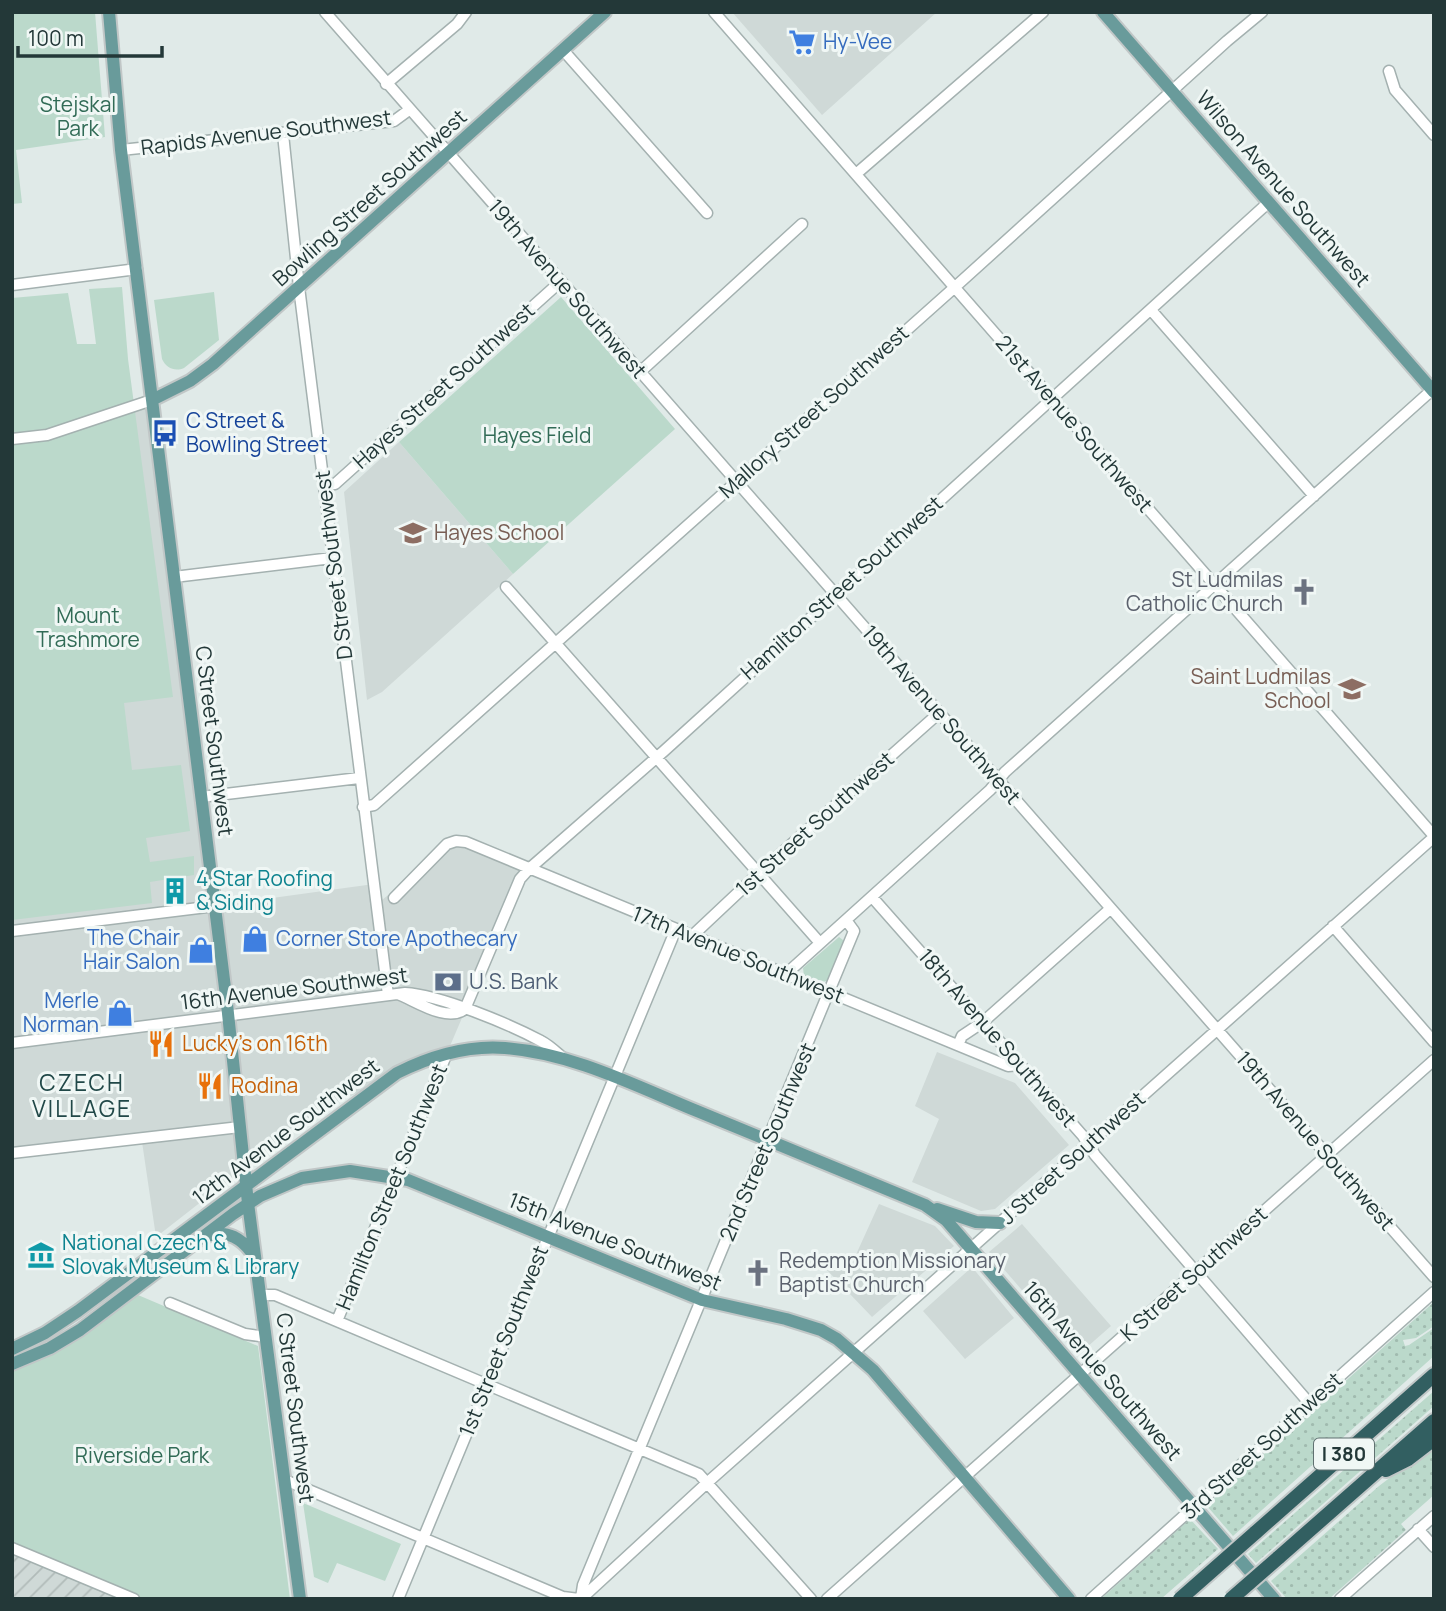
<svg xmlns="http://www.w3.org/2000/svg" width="1446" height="1611" viewBox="0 0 1446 1611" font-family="Manrope,sans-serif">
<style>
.built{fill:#cfd9d7}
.industrial{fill:url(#industrial-furrows)}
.grass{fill:url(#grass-dots)}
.green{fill:#bbd9cb}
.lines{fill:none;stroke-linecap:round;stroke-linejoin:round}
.minor-casing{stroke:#a4b1b0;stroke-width:13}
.major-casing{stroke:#c1c7c7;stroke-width:16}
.highway-casing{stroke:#c1c7c7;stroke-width:18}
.minor{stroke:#fff;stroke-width:10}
.major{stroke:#699b9b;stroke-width:12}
.highway{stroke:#325f61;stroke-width:14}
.highway-bridge-casing{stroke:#c1c7c7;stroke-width:18;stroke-linecap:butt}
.highway-bridge{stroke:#325f61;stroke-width:14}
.labels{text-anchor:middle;stroke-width:6;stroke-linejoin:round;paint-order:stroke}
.shield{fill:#f0f7f5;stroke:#607171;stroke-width:2}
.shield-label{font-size:19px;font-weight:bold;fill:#233838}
.shop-label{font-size:21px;fill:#366cbe;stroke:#f0f7f5;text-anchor:start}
.park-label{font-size:21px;fill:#316b56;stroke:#f0f7f5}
.street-label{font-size:21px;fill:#233838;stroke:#f0f7f5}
.transit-label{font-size:21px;fill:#164399;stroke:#f0f7f5;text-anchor:start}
.education-label{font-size:21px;fill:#785e54;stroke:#f0f7f5;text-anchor:start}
.worship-label{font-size:21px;fill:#5b616d;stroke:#f0f7f5;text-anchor:end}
.culture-label{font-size:21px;fill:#0d838f;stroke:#f0f7f5;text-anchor:start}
.service-label{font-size:21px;fill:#4e5e75;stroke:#f0f7f5;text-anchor:start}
.food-label{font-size:21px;fill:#c56008;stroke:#f0f7f5;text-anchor:start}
.neighbourhood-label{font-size:23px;letter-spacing:2px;fill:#214848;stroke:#f0f7f5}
</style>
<defs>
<pattern id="industrial-furrows" width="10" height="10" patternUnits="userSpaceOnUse" patternTransform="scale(1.75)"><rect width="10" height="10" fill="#cfd9d7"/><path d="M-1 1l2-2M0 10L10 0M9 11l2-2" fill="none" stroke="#b1bbb9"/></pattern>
<pattern id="grass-dots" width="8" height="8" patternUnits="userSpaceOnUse" patternTransform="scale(1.75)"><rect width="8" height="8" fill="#bbd9cb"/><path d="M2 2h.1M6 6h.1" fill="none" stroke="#a0bbaf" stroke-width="1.8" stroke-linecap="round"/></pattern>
</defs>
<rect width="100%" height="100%" fill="#e0eae8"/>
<path class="built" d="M732,12H937L822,115Z
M152,400L215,906L374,884L377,904L456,841L526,868L447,1053L319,1110L156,1237L141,1135L12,1149V439Z
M399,442L513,574L382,692L367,700L344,492Z
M937,1052L1015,1083L1069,1145L995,1209L981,1211L912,1182L939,1119L915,1106Z
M879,1204L935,1226L954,1246L872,1317L825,1268L829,1261L849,1270Z
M1022,1224L1111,1326L1078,1355L989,1252Z
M972,1267L1014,1318L965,1359L923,1311Z"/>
<path class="industrial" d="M12,1548L134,1599H12Z"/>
<path class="grass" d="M1434,1302V1326L1416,1338L1403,1340L1405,1346L1409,1345L1434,1328V1356L1233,1536L1207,1506L1208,1504Z
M1434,1391V1406L1256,1563L1248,1554Z
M1434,1444V1495L1401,1524L1406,1530L1329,1599H1287L1271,1581L1379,1486Z
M1190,1519L1218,1549L1161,1599H1101Z"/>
<path class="green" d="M12,12H95L105,137L16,150L22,203L12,204Z
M122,287L128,359L173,697L124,703L132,770L181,765L190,831L146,838L150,862L194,856V875L150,882L152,903L12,920V298L68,293L77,344H96L89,289Z
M214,292L219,340L184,368C175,372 166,368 162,359L154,300Z
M561,297L675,429L513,574L399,442Z
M839,937L843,940V943L827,981L822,982L804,976L803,968Z
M138,1295L258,1346L290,1599H143L12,1544V1371C60,1354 97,1325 138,1295Z
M303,1503L401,1544L385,1581L337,1563L328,1583L314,1577Z"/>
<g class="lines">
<defs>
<path id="minor" d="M325,12L1434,1277
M714,12L1434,836
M563,50L707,213
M1389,71L1395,90L1434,135
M386,84L457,24L466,12
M283,134L299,287L388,995
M121,150L394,121L409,110
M856,174L1043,12
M12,285L137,269
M1151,310L1314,496
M640,372L802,224
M12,439L47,435L152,400
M324,485L335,484L560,282
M174,577L332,558
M506,587L820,943
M201,797L359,778
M363,807L374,805L955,287L1227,41L1262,12
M872,897L1083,1136L1095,1155L1310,1404
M394,898L447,844L456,841L466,842L1008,1066L1020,1065
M1333,926L1434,1042
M12,931L215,906
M692,936L759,873L939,713
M786,974L990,790L1005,772L1432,390
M398,994C416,1001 447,1023 465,1009L520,879L529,869L664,751L1269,202
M12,1043L405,993C440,995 509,1024 541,1041C549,1045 556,1052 563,1058
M958,1045L962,1036L983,1022L1110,909
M12,1153L240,1127
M260,1295H275L699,1474L811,1599
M170,1303L245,1334L266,1337
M337,1321L447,1053
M285,1480L563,1597L579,1599
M1418,1529L1434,1547
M12,1548L134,1599
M581,1598L583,1585L854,931L846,920
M398,1599L676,929
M581,1599L708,1482L1434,837
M827,1599L1434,1060
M1091,1599L1434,1292
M1340,1599L1434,1516"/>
<path id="major" d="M109,12L121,150L227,1004L248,1203L300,1599
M1103,12L1434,392
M152,400L190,381L213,364L605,12
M937,1209L976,1222L1000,1223
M207,1236C227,1229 243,1239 254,1256
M12,1349L45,1333L78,1311L397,1073C431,1056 467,1045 505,1048C572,1053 636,1086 697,1111C773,1143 849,1174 925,1205L946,1220L1274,1599
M12,1364L50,1348L80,1330L233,1214L260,1196L302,1178L350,1171L408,1180L702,1300L786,1319L821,1330L837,1339L873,1370L1069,1599"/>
<path id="highway" d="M1386,1470L1408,1459L1434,1439
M1255,1533L1434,1375
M1278,1558L1434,1421"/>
</defs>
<use href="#minor" class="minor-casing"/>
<use href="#major" class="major-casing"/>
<use href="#highway" class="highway-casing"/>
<use href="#minor" class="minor"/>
<use href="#major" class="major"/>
<use href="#highway" class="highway"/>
<defs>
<path id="highway-bridge" d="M1180,1599L1255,1533
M1231,1599L1278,1558"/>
</defs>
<use href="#highway-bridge" class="highway-bridge-casing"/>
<use href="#highway-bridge" class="highway-bridge"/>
</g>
<defs>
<symbol id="supermarket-bare" viewBox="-9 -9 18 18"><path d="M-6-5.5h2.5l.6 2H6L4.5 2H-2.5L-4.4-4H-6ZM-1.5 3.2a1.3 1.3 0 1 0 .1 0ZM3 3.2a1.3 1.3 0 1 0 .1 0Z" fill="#3f7fe0" stroke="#f0f7f5" stroke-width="2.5" paint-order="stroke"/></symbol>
<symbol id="bus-bare" viewBox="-9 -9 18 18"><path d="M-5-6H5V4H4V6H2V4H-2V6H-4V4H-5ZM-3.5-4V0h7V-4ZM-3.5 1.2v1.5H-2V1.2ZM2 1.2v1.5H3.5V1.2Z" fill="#1a4fb4" stroke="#f0f7f5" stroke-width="2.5" paint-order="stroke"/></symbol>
<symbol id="school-bare" viewBox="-9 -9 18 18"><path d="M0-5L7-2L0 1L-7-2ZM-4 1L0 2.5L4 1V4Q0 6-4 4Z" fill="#8d6e63" stroke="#f0f7f5" stroke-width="2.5" paint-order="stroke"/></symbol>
<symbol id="church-bare" viewBox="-9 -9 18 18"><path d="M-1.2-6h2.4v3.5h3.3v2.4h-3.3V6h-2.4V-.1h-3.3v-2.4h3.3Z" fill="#6b7280" stroke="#f0f7f5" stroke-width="2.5" paint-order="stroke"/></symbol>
<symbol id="building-bare" viewBox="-9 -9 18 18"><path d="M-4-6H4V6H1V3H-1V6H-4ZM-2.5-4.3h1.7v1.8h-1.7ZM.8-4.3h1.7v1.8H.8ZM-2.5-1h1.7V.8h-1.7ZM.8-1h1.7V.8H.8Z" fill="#0f9aa8" stroke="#f0f7f5" stroke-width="2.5" paint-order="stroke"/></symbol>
<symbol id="shop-bare" viewBox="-9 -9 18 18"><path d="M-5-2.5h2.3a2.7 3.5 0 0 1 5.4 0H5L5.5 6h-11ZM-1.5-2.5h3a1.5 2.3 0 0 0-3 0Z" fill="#3f7fe0" stroke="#f0f7f5" stroke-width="2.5" paint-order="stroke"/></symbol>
<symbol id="bank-bare" viewBox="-9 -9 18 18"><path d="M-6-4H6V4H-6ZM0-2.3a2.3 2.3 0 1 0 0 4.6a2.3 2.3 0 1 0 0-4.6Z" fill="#5c6f8a" stroke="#f0f7f5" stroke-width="2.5" paint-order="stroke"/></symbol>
<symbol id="restaurant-bare" viewBox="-9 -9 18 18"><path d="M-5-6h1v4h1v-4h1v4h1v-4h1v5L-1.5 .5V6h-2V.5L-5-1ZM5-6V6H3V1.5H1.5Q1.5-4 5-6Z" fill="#e8710a" stroke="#f0f7f5" stroke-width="2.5" paint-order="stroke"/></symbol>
<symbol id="museum-bare" viewBox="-9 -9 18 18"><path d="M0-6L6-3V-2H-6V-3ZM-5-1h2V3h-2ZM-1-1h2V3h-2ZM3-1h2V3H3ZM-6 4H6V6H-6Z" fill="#0f9aa8" stroke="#f0f7f5" stroke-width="2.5" paint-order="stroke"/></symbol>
</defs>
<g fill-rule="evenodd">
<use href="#supermarket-bare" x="783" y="23" width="38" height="38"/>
<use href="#bus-bare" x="146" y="414" width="38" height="38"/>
<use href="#school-bare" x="394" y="514" width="38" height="38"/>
<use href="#church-bare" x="1285" y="573" width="38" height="38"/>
<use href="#school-bare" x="1333" y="670" width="38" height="38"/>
<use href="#building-bare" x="156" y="872" width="38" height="38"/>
<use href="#shop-bare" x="236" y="920" width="38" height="38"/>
<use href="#shop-bare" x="182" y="931" width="38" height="38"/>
<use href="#bank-bare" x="429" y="963" width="38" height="38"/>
<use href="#shop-bare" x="101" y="994" width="38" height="38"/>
<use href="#restaurant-bare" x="142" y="1025" width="38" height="38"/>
<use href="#restaurant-bare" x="191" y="1067" width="38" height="38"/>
<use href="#museum-bare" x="22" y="1236" width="38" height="38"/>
<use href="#church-bare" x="739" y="1254" width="38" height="38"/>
</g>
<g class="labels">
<rect class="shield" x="1314" y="1438.5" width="60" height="31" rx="5"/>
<g class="shield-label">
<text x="1344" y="1461">I 380</text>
</g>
<g class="shop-label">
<text x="823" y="49">Hy-Vee</text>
<text x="180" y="945" text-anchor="end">The Chair<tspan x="180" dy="24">Hair Salon</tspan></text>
<text x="276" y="946">Corner Store Apothecary</text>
<text x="99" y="1008" text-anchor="end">Merle<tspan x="99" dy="24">Norman</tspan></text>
</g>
<g class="park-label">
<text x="78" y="112">Stejskal<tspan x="78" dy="24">Park</tspan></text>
<text x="537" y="443">Hayes Field</text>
<text x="88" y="623">Mount<tspan x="88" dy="24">Trashmore</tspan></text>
<text x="142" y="1463">Riverside Park</text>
</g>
<g class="street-label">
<text transform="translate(266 133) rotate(-7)" y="7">Rapids Avenue Southwest</text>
<text transform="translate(1283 189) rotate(49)" y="7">Wilson Avenue Southwest</text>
<text transform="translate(370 198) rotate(-42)" y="7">Bowling Street Southwest</text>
<text transform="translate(567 289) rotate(49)" y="7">19th Avenue Southwest</text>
<text transform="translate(444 386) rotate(-42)" y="7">Hayes Street Southwest</text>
<text transform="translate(814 412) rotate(-42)" y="7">Mallory Street Southwest</text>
<text transform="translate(1074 424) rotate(49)" y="7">21st Avenue Southwest</text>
<text transform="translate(334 565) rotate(-97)" y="7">D Street Southwest</text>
<text transform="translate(842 588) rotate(-42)" y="7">Hamilton Street Southwest</text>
<text transform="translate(941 715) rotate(49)" y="7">19th Avenue Southwest</text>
<text transform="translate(214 741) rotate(83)" y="7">C Street Southwest</text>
<text transform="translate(815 824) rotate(-42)" y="7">1st Street Southwest</text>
<text transform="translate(738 955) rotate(22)" y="7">17th Avenue Southwest</text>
<text transform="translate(294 989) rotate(-7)" y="7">16th Avenue Southwest</text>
<text transform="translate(997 1038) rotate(49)" y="7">18th Avenue Southwest</text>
<text transform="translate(286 1132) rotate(-37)" y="7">12th Avenue Southwest</text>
<text transform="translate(1315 1141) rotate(49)" y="7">19th Avenue Southwest</text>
<text transform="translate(768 1142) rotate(-67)" y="7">2nd Street Southwest</text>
<text transform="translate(1073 1158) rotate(-42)" y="7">J Street Southwest</text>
<text transform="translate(392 1187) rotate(-68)" y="7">Hamilton Street Southwest</text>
<text transform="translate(615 1242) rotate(22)" y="7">15th Avenue Southwest</text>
<text transform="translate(1194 1274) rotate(-42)" y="7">K Street Southwest</text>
<text transform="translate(504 1341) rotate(-68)" y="7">1st Street Southwest</text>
<text transform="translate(1102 1371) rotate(49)" y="7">16th Avenue Southwest</text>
<text transform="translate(295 1408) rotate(83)" y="7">C Street Southwest</text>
<text transform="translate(1262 1446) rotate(-42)" y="7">3rd Street Southwest</text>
</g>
<g class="transit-label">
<text x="186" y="428">C Street &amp;<tspan x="186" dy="24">Bowling Street</tspan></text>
</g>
<g class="education-label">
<text x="434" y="540">Hayes School</text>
<text x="1331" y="684" text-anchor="end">Saint Ludmilas<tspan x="1331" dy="24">School</tspan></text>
</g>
<g class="worship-label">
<text x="1283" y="587">St Ludmilas<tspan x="1283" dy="24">Catholic Church</tspan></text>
<text x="779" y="1268" text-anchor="start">Redemption Missionary<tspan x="779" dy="24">Baptist Church</tspan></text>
</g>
<g class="culture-label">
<text x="196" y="886">4 Star Roofing<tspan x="196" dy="24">&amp; Siding</tspan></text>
<text x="62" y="1250">National Czech &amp;<tspan x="62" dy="24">Slovak Museum &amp; Library</tspan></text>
</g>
<g class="service-label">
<text x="469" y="989">U.S. Bank</text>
</g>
<g class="food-label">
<text x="182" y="1051">Lucky's on 16th</text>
<text x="231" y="1093">Rodina</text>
</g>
<g class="neighbourhood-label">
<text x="82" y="1091">CZECH<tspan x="82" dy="26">VILLAGE</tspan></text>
</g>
</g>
<rect width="1446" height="1611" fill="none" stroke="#233838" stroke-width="28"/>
<path d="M18 46v10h144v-10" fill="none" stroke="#233838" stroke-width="3.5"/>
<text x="28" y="46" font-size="21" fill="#233838" stroke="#f0f7f5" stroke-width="5" paint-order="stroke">100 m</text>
</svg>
